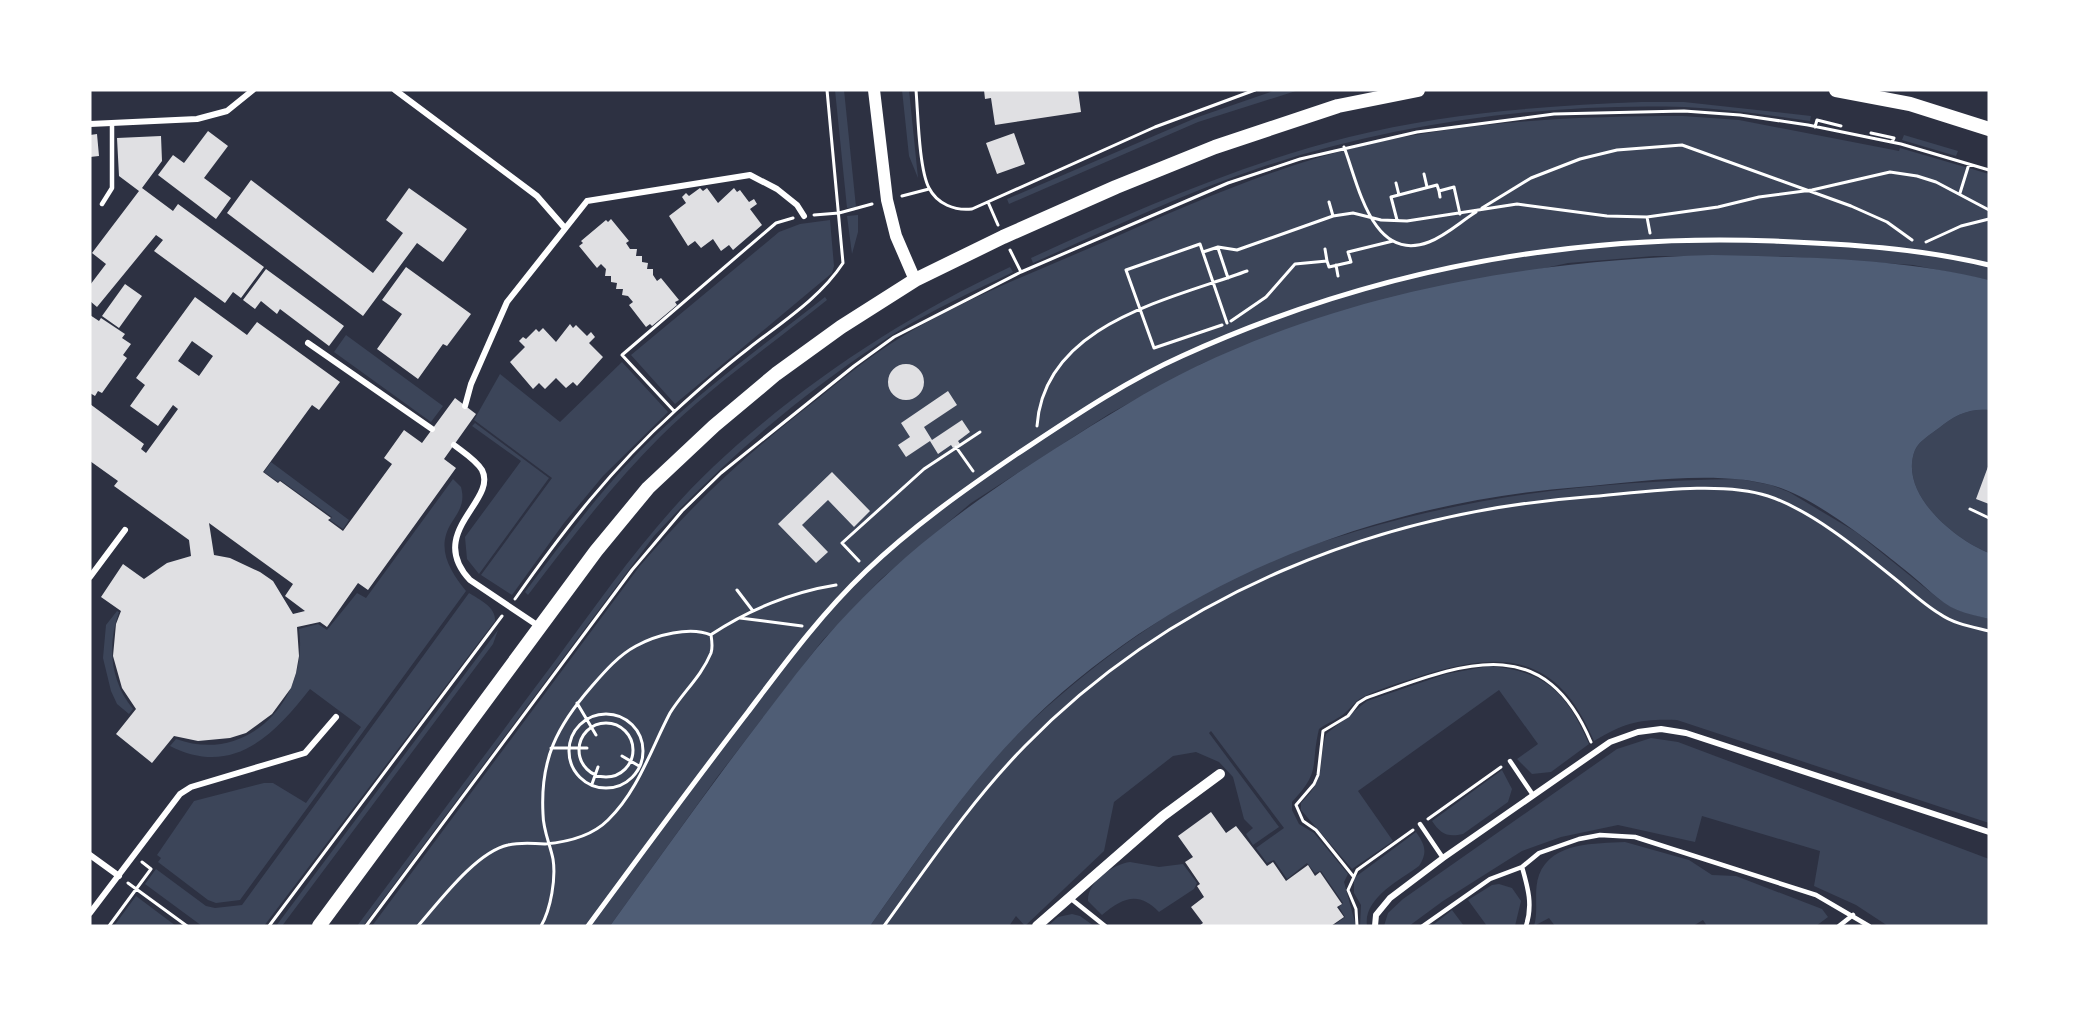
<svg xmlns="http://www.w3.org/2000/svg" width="2079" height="1016" viewBox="0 0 2079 1016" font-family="'Open Sans',sans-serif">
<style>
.green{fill:#3c4559}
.water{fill:#4f5d75}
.building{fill:#e0e0e3;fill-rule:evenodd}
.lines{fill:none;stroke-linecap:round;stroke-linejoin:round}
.path{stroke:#fff;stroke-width:3}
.service{stroke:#fff;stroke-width:4.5}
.pedestrian{stroke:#fff;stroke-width:5}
.minor{stroke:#fff;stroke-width:6}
.tertiary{stroke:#fff;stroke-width:10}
.secondary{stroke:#fff;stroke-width:12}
.primary{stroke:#fff;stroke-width:14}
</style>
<rect width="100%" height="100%" fill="#2d3142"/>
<path class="green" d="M835,90H844L856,207L847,208Z
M902,90H909L918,178L909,156Z
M1276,90H1299L1198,122L1009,204L1007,199L1198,117Z
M1641,102H1684L1811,116L1810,121C1768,115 1726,109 1684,107C1542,103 1394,123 1259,168C1182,194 1107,230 1033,263L1031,258C1134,211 1238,165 1349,137C1444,113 1543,106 1641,102Z
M1683,116L1739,120L1899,151L1900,148L1989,174V280L1913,265L1780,256H1654L1568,263L1341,312L1260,340L1201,364L1109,414L971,503L881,579L822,641L718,776L610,926H372L639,567C696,500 750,451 819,398C843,378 868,358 895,341C962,299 1040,270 1113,238C1194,202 1275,167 1361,146C1467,121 1576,116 1683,116Z
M1904,135L1958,151L1956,156L1902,140Z
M858,215V232L852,254L847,216Z
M830,220L834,266L832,273L675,404L631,355L779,232L800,224Z
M1010,267L1013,272C974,291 932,310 895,333C807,389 725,459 654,536L363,926H357C423,838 489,749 555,661C605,593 652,525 713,467C800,385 902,318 1010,267Z
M825,297L827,300C771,345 711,386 660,437C611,486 570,540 528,595L525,592C567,536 608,480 659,432C711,383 769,341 825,297Z
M346,335L443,406L431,422L334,352Z
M622,362L668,412L603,476L564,523L512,595L481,575L552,478L474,420L500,374L560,422Z
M1989,410V553C1954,539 1898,493 1915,450C1919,441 1931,434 1939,428C1953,416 1969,408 1989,410Z
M475,423L549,478L479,574L467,559L465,537L521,461L472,426Z
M271,462L349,520L343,529L330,520L332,517L280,480L278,482L264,472Z
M453,479L461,487C465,502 460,510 452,522C435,548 450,571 466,591L240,900L216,903L208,900L158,862L161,858L157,855L194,801L264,783H273L306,803L361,727L310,689C274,735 233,778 170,746L176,739C248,765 309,699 299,629L318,624L327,630L357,593L366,598Z
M1740,479L1771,485L1789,492L1856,532L1939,599L1957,610L1989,619V823L1677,720C1640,719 1626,722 1594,741C1559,658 1509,649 1427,674C1406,681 1383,687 1363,697C1355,701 1352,707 1346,712C1339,719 1327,723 1319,729C1310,766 1322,770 1292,802V810L1299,824L1314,833L1348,874L1344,882L1356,926H1333L1345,917L1339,907L1343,903L1321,871L1315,873L1307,863L1287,879L1274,860L1267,863L1256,848L1284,828L1211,731L1209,733L1279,827L1253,845L1246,834L1253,828L1244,819L1233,777L1219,762L1196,752L1173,756L1114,802L1104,851L1025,926L1016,916L1009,926H870C916,862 966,785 1022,730C1086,669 1157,617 1236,576C1273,556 1316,544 1357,531C1486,493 1605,481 1740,479Z
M469,593C480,600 496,607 495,621L264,926H202L145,884L156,869L206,906L215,908L242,905Z
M117,611L119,612C107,645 110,681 133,709L129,714L117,704L111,691L103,658L106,625Z
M498,630L493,644L282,926H276Z
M1489,666C1547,671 1567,694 1589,744L1551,772L1532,774L1517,759L1538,744L1499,690L1358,791L1393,841L1352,869L1301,810V803C1328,776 1317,766 1326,734L1367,701L1446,674Z
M1651,738L1678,742L1989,859V926H1888L1856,905L1814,886L1820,851L1702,816L1695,842L1618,825L1561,837L1522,851L1443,901L1409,926H1384L1388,913L1403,899L1617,749Z
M1502,770L1512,789L1508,802L1463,834C1447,838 1440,833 1432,821Z
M1416,832C1425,845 1428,852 1419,866C1400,880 1363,898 1367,926H1360L1361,905L1354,893V878Z
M1625,842L1689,860L1712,875L1736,876L1822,909L1828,917L1816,926H1707L1703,920L1693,926H1555L1549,918L1534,926C1539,910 1533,892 1539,875C1552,841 1596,844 1625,842Z
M1130,862L1159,867L1183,864L1197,883L1194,889L1159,912C1139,891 1123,897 1102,915L1088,901C1087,882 1113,864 1130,862Z
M1499,884L1512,888L1521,901L1515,926H1487L1468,900L1492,885Z
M136,896L176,926H114Z
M1452,910L1464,926H1432L1433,925Z
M1072,914L1080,916L1094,926H1048L1058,917Z"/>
<path class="water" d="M1712,255C1804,257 1899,258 1989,280V410C1969,408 1953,416 1939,428C1931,434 1919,441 1915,450C1898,493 1954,539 1989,553V619C1979,616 1967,614 1957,610C1939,602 1925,586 1910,574C1874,545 1814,496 1771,485C1716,470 1636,482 1579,487C1372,503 1167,583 1020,732C963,790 917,860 870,926H610C662,854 713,782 767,712C793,678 819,643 849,612C910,547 980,496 1056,448C1102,419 1148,390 1197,366C1357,290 1536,260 1712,255Z"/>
<path class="building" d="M984,90H1078L1081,112L995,125L991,98L985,99Z
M208,131L228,146L204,178L231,198L216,219L158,175L173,155L184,163Z
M1014,133L1025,164L997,174L986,143Z
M97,134L99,156L90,157V135Z
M161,136L162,161L142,188L173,211L178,204L264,267L241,298L233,292L225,303L154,251L163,240L156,235L97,307L90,301V285L106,264L92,253L139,191L119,176L117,138Z
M251,180L373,273L403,233L386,220L409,188L467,229L443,262L417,243L363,316L227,213Z
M700,188L703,191L707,188L718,203L734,188L737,192L740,190L749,202L754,199L757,204L750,209L762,225L733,250L729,245L721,251L713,239L701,248L695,241L688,246L669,216L686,203L682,197L686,193L689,196Z
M611,219L629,241L626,243L630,249H637L636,256H642V262L648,263L647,269H653V275L657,281L661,278L679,300L675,302L677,305L652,326L650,324L646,327L629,305L633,302L628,296L622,295L623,289H616L617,283L611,282V276H605L606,269L601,264L597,268L579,246L583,243L581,241L606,220L608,222Z
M406,267L471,314L447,346L443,344L418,379L377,349L402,314L382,300Z
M266,269L344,326L329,346L280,309L277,314L261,301L255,309L243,300Z
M125,284L142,296L119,328L102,316Z
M195,297L247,335L257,322L340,382L319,410L312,405L263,472L278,483L280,481L331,518L328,520L343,531L392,464L384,458L404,430L422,443L455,398L476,414L444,459L456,468L368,590L358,583L327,627L320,622L297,627L299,656L296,673L291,688L272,714L246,733L230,738L198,741L174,736L152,763L116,734L136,709L122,688L113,656L116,624L121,611L101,597L123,564L144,579L167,563L191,556L189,540L114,486L118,481L90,461V404L144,444L141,449L146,453L178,409L173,405L158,426L130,406L145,385L136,378ZM192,341L213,356L199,376L178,361ZM209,523L293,584L285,596L305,611L293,614L273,581L260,572L230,558L214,555Z
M90,315L99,321L101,318L125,334L122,338L131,344L123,355L127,358L102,393L98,391L95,396L90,393Z
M570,324L573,328L576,325L587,336L591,332L595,337L589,343L603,357L577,386L573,382L566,388L556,378L545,389L539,383L533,389L510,362L525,347L519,341L523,337L526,339L536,329L539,332L543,328L556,342Z
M888 382a18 18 0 1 1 36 0a18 18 0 1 1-36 0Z
M948,391L957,405L924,427L932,440L962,420L970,432L958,441L960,444L953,448L951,445L938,454L930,441L906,457L898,445L910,437L901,423Z
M1989,464V504L1976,499Z
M832,472L870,511L854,527L828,500L802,525L828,552L816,563L778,524Z
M1211,812L1226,833L1236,826L1267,866L1273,862L1286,881L1308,865L1315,876L1320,872L1342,904L1337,907L1344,917L1331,926H1199L1203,923L1191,907L1204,897L1197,886L1200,884L1185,862L1193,857L1178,836Z"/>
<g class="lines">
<path class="path" d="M916,90C918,114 919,169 929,188C937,204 955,211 972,209L1155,127L1255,90
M1815,127L1817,120L1841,126
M1871,133L1894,138L1892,142
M1344,147C1358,183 1372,264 1429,242C1447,235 1460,222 1476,212
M1424,174L1427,187
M1396,183L1399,195
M1439,191L1440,197
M1960,193L1969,164
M902,196L929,189
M988,202L998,225
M1329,202L1333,216
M1482,208L1531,178L1580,159L1617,150L1682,145L1851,206L1887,222L1912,240
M814,215L839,213L872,204
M1647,217L1650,233
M1397,220L1391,197L1437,185L1439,191L1454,187L1460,214
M1926,242L1961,226L1989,219
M1218,248L1228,278
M1325,249L1327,261
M1010,250L1021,272
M1203,252L1218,247L1237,250L1333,216L1353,213L1381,220L1407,221L1517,204L1607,216L1647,217L1718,207L1759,197L1812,190L1890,172L1917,176L1936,182L1989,210
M1336,265L1338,276
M1231,321L1266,297L1295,264L1327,261L1329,267L1351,262L1348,252L1393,241
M1222,325L1154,348L1126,270L1200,244L1227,323
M674,411L622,355L776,223L793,218
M1037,426C1044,324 1168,300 1247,271
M956,447L973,471
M1970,509L1989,518
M859,561L842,543L924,469L980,432
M737,590L753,611
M515,599C565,528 611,469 675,411C699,389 723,368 749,348C782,322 820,298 843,263L827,90
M740,618L802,626
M712,634C748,610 792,592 836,585
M577,703L596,735
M569 751a37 37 0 1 1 74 0a37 37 0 1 1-74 0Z
M579 750a27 27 0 1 1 54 0a27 27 0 1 1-54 0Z
M551,748H587
M622,756L639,766
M592,784L598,767
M1428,819L1501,767
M1353,876L1316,830L1303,821L1296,805L1314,784L1318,775L1323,731L1348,716L1358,703L1366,698C1458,666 1542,626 1591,742
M128,883L187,926
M109,926L151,869L142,862
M269,926L502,616
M366,926L632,570L682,511L721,473L854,366L894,337L1021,272L1228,183L1300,159L1417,132L1554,114L1684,111L1740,115L1808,125L1901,144L1989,170
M418,926C439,902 476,852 508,845C520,842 533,843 545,844C568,842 592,836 608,820C638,791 651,749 670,713C683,692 701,677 711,653C713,647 712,641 711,635C690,626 656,635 636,646C619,655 605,671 592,686C557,726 540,759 543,814C543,830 550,844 553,859C556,878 551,909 541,926
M884,926C929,864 972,800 1025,746C1173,594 1377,513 1586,497C1638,493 1719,480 1768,496C1813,511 1862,552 1899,582C1912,593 1925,605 1940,614C1954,624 1973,627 1989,631
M1357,926L1356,909L1348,890L1357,870L1413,830"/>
<path class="service" d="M102,204L112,188V123
M1510,761L1533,795
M1420,824L1443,858
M1522,867C1528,888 1533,905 1526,926
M1070,898L1105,926
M1423,926L1490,879L1522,867L1539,853L1579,839L1600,835L1635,837L1816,895L1869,926
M1839,926L1853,915"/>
<path class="pedestrian" d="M588,926C641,854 694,782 748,712C785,663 821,614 866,571C912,527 964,490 1017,454C1070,419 1124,382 1182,356C1369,271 1569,233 1774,241C1847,244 1918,248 1989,265"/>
<path class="minor" d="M395,90L537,196L564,227
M90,124L197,119L227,111L253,90
M308,343L432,429
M465,406L471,384L507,302L587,201L750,175L777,189L797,205L804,216
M454,445C463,452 476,460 482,470C498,501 425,532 470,580L540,627
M90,577L125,530
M90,855L119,876
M90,913L180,794L191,787L305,753L336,717
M1375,926L1376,915L1390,898L1443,858L1610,742L1638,732L1661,729L1686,733L1989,832"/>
<path class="tertiary" d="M1037,926L1163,816L1220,774"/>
<path class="secondary" d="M874,90L887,200L896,236L915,280"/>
<path class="primary" d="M1836,90L1910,104L1989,129
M319,926L596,551L648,488L714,426L776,374L841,327L915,280L1003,237L1116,187L1215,147L1338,106L1418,90"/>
</g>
<rect width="2079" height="1016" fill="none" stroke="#ffffff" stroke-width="183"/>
</svg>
